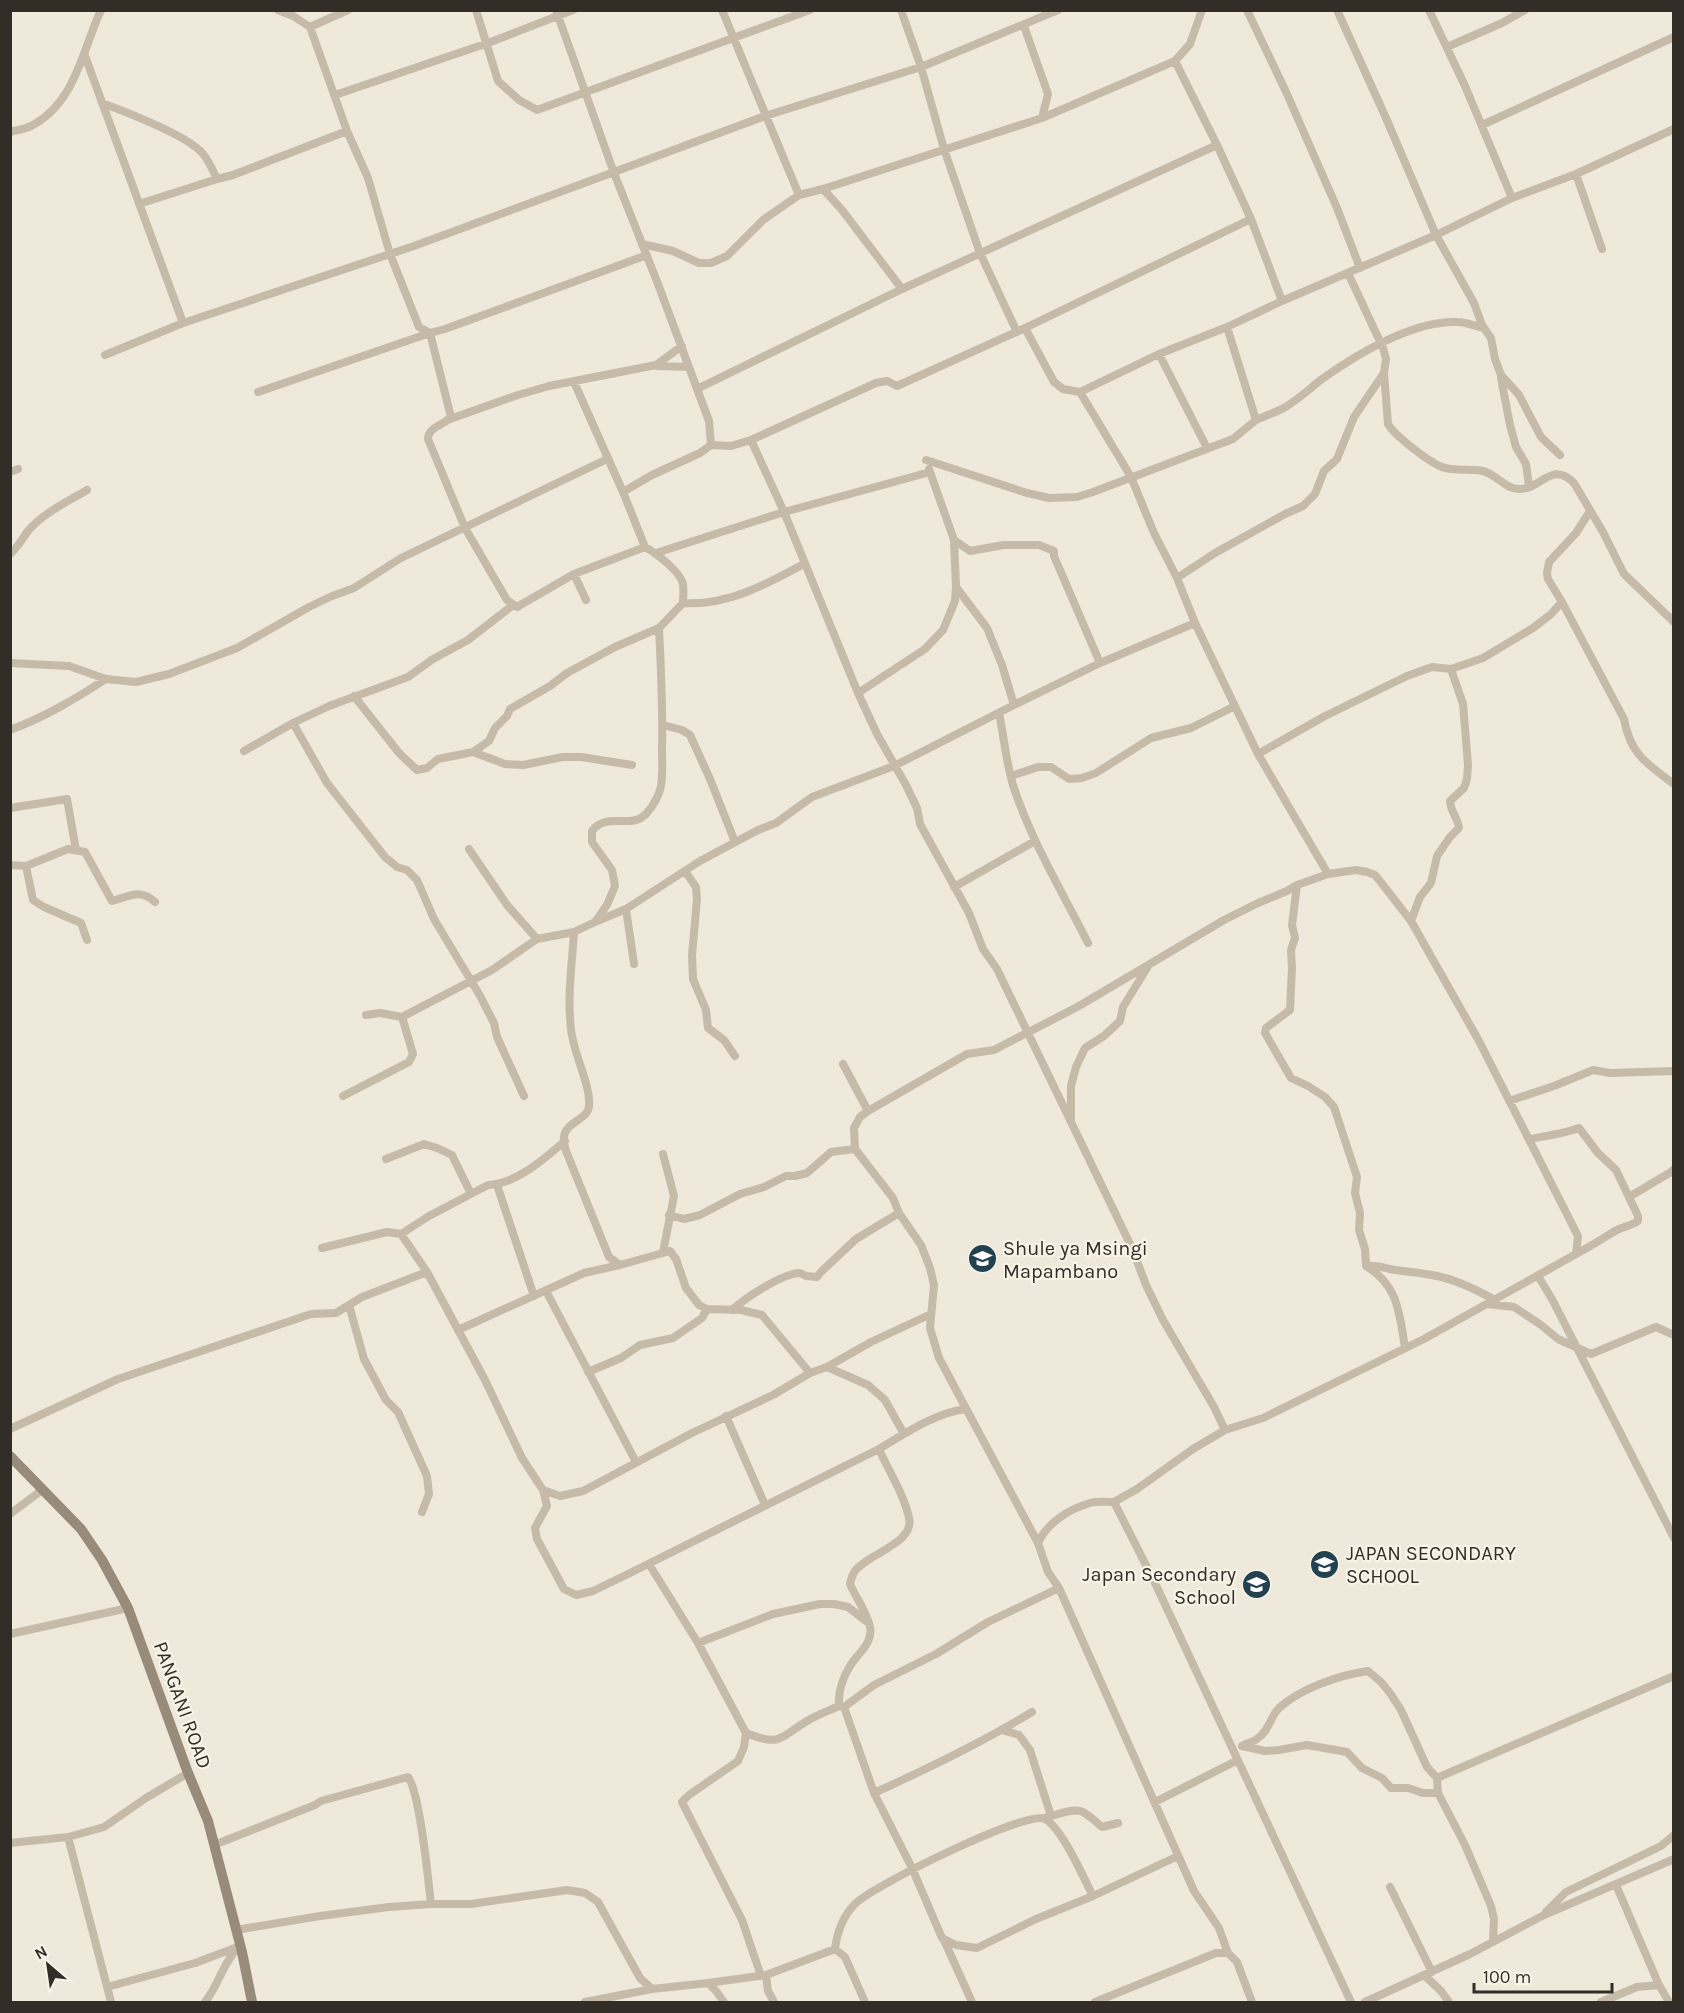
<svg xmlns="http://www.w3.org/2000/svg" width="1684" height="2013" viewBox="0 0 1684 2013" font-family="Karla,sans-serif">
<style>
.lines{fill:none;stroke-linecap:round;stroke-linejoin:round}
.street{stroke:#c5bba8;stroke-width:8}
.secondary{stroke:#988b7a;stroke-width:10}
.labels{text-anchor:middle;stroke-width:4.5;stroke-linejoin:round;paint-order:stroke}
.poi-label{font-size:20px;fill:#332d27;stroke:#f7f3e6;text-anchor:start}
.street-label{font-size:20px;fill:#332d27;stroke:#f7f3e6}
</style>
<rect width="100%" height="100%" fill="#eee9db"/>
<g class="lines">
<path class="street" d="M278,10L293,16L310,27L347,131L368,178L390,254L419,327L430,333L445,329L647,255
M476,10L498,81L519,100L537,110L810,10
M722,10L799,195
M901,10L921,67L944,149L980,253L1017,332
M1247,10L1287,94L1337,208L1360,268
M1337,10L1386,118L1436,235L1474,303L1482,325L1491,338L1495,359L1501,375L1519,395L1541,437L1560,455
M1429,10L1465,86L1512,198L1576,174L1674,129
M1024,26L1048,94L1042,118
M310,27L348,10
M1447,47L1502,23L1525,10
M85,56L183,323
M1175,61L1217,145L1251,219L1282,301
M335,95L488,43L573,10
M102,103C126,112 189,136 203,154C209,161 213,171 217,179
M1482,125L1674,37
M10,132C18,130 26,129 33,125C76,101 82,51 101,10
M1576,174L1602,249
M823,189L842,210L902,289
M139,204L217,179L233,175L347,131
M642,244L673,251L699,263H711L727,256L763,220L799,195L823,189L1042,118L1175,61L1190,44L1202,10
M1348,273L1383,348L1386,359L1384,373L1388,424C1395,436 1429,462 1442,467C1454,472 1470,468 1483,471C1496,474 1506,490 1520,489C1541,489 1552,460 1574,483L1603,532L1624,574L1674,622
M1025,328L1054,382L1063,389L1080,392L1159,354L1227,327L1282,301L1436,235L1512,198
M1159,354L1207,448
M105,355L183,323L414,246L765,116L921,67L1058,10
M657,366L689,367
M1501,378L1510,425L1516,447L1526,464L1529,486
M574,382L623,492
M697,389L902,289L1217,145
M258,392L430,333L451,417C444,425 428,427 428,439L465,528L507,600L517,607L574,574L645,547
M1080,392L1131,477L1154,533L1177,578L1195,623L1258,754L1328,874
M450,419L518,395L549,386L656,365L682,346
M1256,420C1265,416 1273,413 1282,409C1297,401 1309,389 1322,379C1357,354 1414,320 1457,322C1466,322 1475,326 1484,328
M751,440L784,512L858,693L877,734L906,785L917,808L920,824L969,913L983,949L997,969L1132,1248L1146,1285L1163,1320L1214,1407L1225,1430
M711,445L731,446L751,440L876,383L887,381L897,386L1025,328L1251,219
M926,460L1027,493L1049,498L1077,497L1093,492L1233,439L1256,420L1227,327
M10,472L18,469
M1590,511L1576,533L1549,562L1547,573L1548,579L1562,602L1624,719C1630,754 1647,764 1674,784
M954,540L970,551L1004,545H1039L1054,551V556L1100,663
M656,553L784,512L930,472
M10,554C18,547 22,539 28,531C43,513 67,502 87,490
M574,574L586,600
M1177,578L1215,553L1285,514L1303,506L1315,494L1324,471L1337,459L1354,417L1384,373
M956,587L987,628L1002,665L1014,705
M683,603C727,606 767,584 804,564
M10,663L69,666L106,679L136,682L169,674L237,648L309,607L332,596L354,588L401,558L607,459
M858,693L925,649L943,630L955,601L956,587L954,540L929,469
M354,696L399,753L417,770L427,768L438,759L473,752L505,764L523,765L563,757H581L632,765
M999,713C1004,737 1006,762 1013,785C1031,841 1062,891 1088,943
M293,723L327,783L385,857L397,867L407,870L417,880L434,919L479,994L494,1023L497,1037L524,1096
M663,725L682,730L690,735L710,779L735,842
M10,730C45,717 75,699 106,679
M244,751L293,723L329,706L408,677L433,659L468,640L513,605
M473,752L489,741L495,728L507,716L510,709L550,686L567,673L615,647L659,628
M1258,754L1325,716L1407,676L1432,667L1451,669L1483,658L1533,628L1550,615L1562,602
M1011,776L1038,767H1051L1069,779L1082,778L1096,773L1151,738L1191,728L1235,706
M10,808L67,799L76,850
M469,849L507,905L537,939
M10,865L26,866L68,849L85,852L112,901C130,896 140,888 155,902
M26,866L33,900L44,907L81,923L87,940
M685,871L696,887L697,899L692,955L693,979L706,1010L708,1028L724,1040L735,1056
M1297,885L1292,925L1295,938L1291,950L1292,968L1290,1010L1266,1028L1265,1033L1291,1078L1308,1086L1325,1097L1334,1107L1357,1177L1355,1193L1360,1213L1359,1230L1365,1249L1366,1266C1399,1286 1399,1313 1405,1347
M954,887L1035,841
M626,909L634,964
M1411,921L1420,897L1431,883L1437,856L1450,837L1459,828C1458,818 1450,811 1450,801L1464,788L1467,779L1468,765L1463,704L1451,669
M595,922L626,909L700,861L758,830L776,823L812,797L894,766L1014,705L1100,663L1195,623
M574,932C572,964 567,998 571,1029C573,1053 591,1085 589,1106C588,1120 565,1122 564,1137C563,1141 565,1147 566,1151L609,1257L620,1265L670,1251L676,1259L686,1288L699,1305L707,1309L741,1310L762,1315L810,1373
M366,1015L380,1013L402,1017L492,970L537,939L574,932L595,922L607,905L615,886L612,870L592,842V831C608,811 631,830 646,814C653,806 659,796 661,786C663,774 662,761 662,749C663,708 661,668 659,628L683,603C683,597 684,590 683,584C680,571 656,553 645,547L623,492L652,475L700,453L711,445L709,421L658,284L614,173L556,10
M843,1064L868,1111
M343,1096L409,1062L413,1054L402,1017
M1509,1101L1554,1086L1593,1070L1610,1073L1674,1071
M1071,1120V1086L1076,1067L1085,1048L1104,1036L1120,1021L1123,1007L1147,968
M1529,1139C1546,1136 1563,1134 1579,1128L1598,1153L1616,1170L1638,1216V1221C1631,1226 1622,1227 1615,1231C1602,1239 1590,1247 1576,1254
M663,1154L674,1196L663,1252
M386,1159L424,1144L437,1148L452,1155L471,1194
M497,1185L534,1296
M1629,1197L1671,1172L1674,1169
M669,1215L684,1219L700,1215L740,1194L764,1187L786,1176H795L807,1173L831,1152L855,1149
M401,1234L427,1272L485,1380L522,1458L543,1490L560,1496L583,1491L692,1433L773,1395L810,1373L827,1367L871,1342L931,1314
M322,1248L387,1232L401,1234L429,1216L488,1185C516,1184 544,1159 565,1141
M1367,1266C1377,1265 1384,1268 1395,1270C1409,1272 1423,1273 1437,1276C1457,1280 1477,1290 1495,1300
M1538,1276L1552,1299L1674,1538
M546,1291L636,1462
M1487,1304L1514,1307L1541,1325L1558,1339L1591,1354L1656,1327L1674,1335
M349,1305L364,1359L386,1400L398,1412L427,1476L429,1494L422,1512
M732,1310C745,1298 783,1273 800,1273L806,1276L817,1277L821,1272L856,1239L899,1213
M458,1330L584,1273L620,1265
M827,1367L868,1385L885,1400L904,1434
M588,1372L621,1358L640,1345L673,1338L702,1318L707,1309
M726,1416L765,1505
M10,1429L118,1379L311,1314L336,1313L362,1297L427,1272
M879,1449C889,1472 904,1494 909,1518C915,1543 867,1554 855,1571C852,1575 851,1580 850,1584C856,1598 867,1612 870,1627C873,1644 858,1653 850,1666C842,1679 838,1692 839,1706L844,1707L874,1793L912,1868L942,1938L956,1945L977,1948L1036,1919L1093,1896L1178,1856
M543,1490L547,1506L535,1528L537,1539L564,1589L576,1595L593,1591L626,1575L879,1449C904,1434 937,1412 966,1409
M10,1514L42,1490
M1038,1543L939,1358L930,1328L934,1285L930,1268L921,1245L899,1213L893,1198L855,1149L854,1128L860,1117L868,1111L967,1054L994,1050L1079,1006L1224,920L1258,903L1287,891L1297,885L1328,874L1356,870L1367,872L1375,875L1383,885L1411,921L1479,1041L1578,1236L1576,1254L1424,1339L1263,1418L1225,1430L1193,1449L1137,1489L1114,1502
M649,1564L698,1643L746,1733L744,1747L738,1761L689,1795L682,1802L742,1920L761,1976
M10,1634L128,1608
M698,1643L773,1614L820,1604H834L848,1607L866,1621
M844,1707L874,1685L936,1654L988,1622L1059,1588
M1002,1730L1019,1735L1030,1750L1051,1816L1044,1818
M746,1733C781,1747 779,1738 807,1721C817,1715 828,1711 839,1706
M1242,1746C1247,1743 1254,1742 1258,1738C1269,1731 1270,1717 1279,1708C1301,1688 1340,1675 1368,1671L1381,1682L1390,1693L1401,1710L1427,1767L1437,1778L1438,1793L1465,1845L1491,1906L1494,1919L1493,1942
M1242,1746L1265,1751L1279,1750L1307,1745L1347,1752L1362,1768L1382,1778L1391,1788H1408L1423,1793H1438
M1437,1778L1674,1676
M874,1793C929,1768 981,1743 1032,1712
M1155,1802L1238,1760
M1051,1816C1081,1808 1078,1806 1102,1827L1118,1823
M68,1837L111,2002
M10,1843L68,1837L104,1827L146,1798L188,1773
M214,1845L315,1805L321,1801L408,1777C420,1792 428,1879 431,1904
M1616,1885L1659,1985L1669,2002
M1390,1887L1432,1972
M1546,1912L1566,1892L1661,1846L1674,1835
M236,1930L320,1916L389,1907L431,1904H471L567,1890L585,1893L598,1902L640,1978L652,1989L708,1983L716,1991L724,2002
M943,1938L972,2002
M835,1949C837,1933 843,1916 855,1904C872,1886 1028,1809 1045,1819C1062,1828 1083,1877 1093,1896
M1228,1953L1219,1928L1194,1891L1059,1588L1048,1572L1038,1543C1047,1523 1069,1509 1090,1503C1097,1501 1106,1502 1114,1502L1155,1583L1351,2002
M766,1975L768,1991L774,2002
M1424,1975L1441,1991L1449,2002
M708,1983L766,1975L835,1949L845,1957L865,2002
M107,1987L195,1963L240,1946
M205,2002C219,1985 222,1964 238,1948
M585,2002L652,1989
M1095,2002L1216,1953H1228L1237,1962L1252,2002
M1365,2002L1470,1954L1544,1915L1674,1859
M1601,2002L1637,1987L1659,1985"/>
<path class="secondary" d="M10,1456L81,1529L102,1560L128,1608L188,1773L208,1821L242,1952L252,2002"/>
</g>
<defs>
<symbol id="school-disc" viewBox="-11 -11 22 22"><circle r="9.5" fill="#22424f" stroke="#f7f3e6"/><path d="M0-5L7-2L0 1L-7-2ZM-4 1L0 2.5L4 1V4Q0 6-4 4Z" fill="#fff"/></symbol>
</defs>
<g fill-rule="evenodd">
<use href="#school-disc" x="966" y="1242" width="33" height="33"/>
<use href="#school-disc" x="1308" y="1548" width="33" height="33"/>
<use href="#school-disc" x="1240" y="1568" width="33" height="33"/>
</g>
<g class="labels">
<g class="poi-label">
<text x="1003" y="1255">Shule ya Msingi<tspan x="1003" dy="23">Mapambano</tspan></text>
<text x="1346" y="1560">JAPAN SECONDARY<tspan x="1346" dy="23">SCHOOL</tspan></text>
<text x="1236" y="1581" text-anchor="end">Japan Secondary<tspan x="1236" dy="23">School</tspan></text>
</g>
<g class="street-label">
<text transform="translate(183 1705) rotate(70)" y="7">PANGANI ROAD</text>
</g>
</g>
<rect width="1684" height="2013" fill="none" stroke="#332d27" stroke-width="24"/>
<g transform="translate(48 1965) rotate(331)" stroke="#f7f3e6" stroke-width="4.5" paint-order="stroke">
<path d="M0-4.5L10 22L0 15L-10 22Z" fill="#332d27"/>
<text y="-9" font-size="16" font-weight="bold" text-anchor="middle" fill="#332d27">N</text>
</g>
<path d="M1474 1983v9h138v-9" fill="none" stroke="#332d27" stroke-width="3"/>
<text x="1483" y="1983" font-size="18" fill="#332d27" stroke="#f7f3e6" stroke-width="4.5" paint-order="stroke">100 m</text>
</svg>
